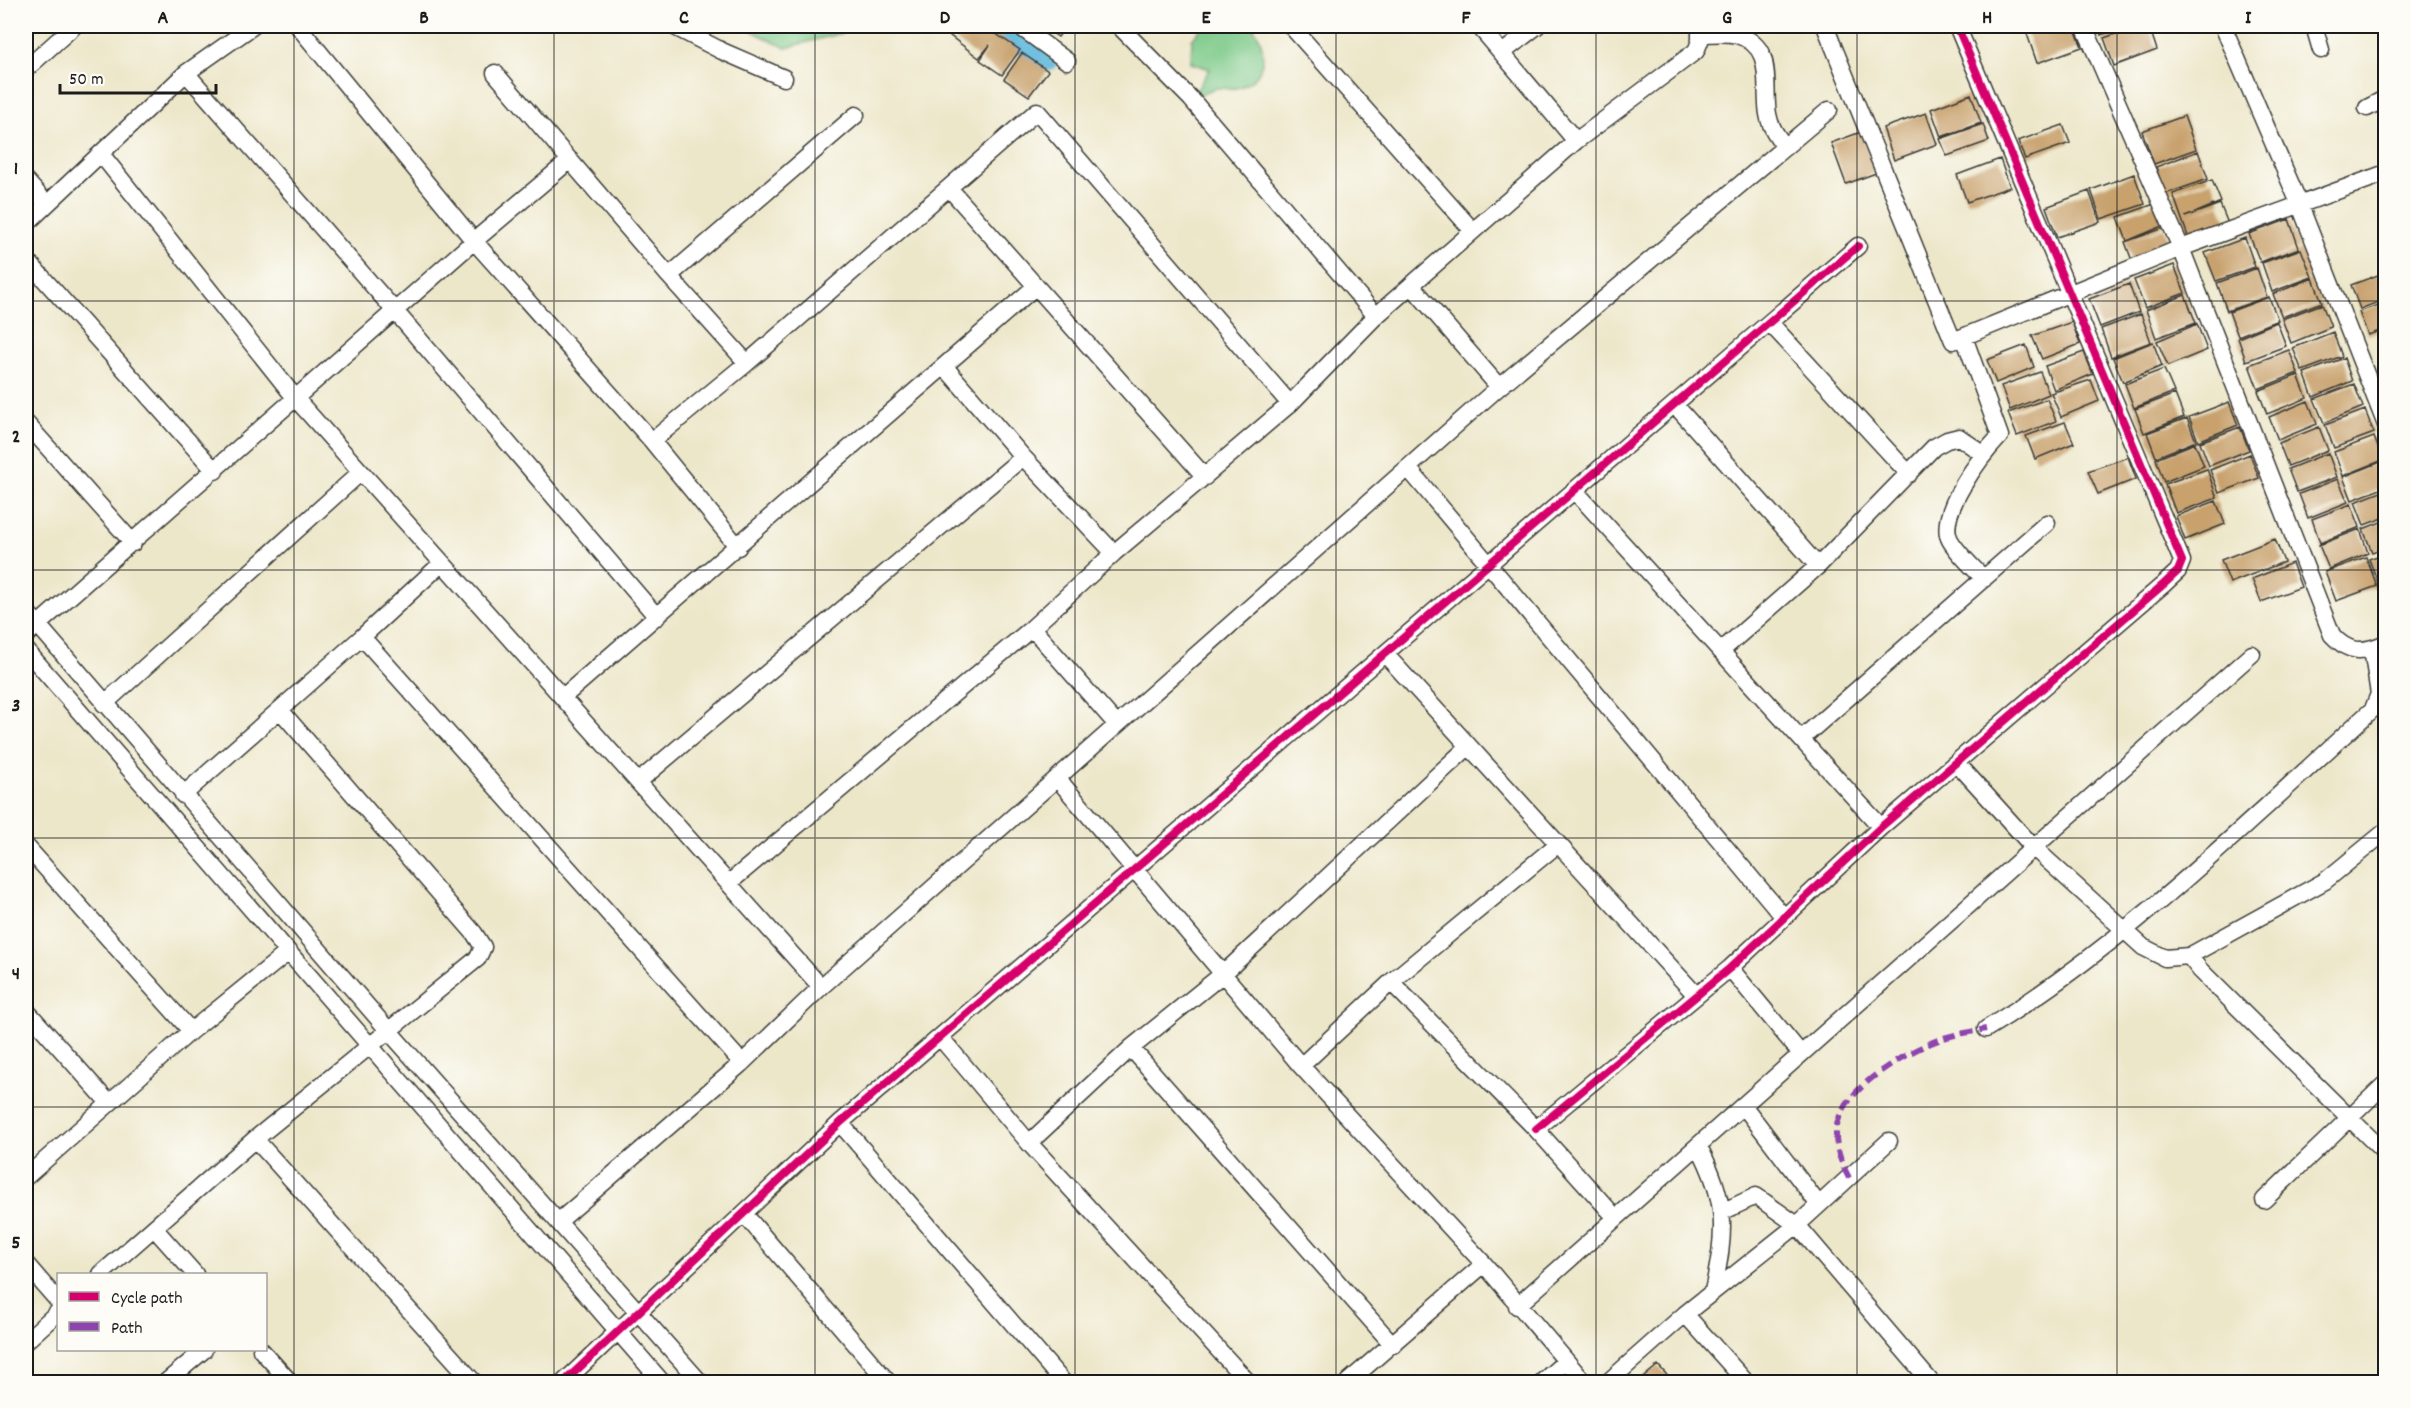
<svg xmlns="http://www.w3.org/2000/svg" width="2411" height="1408" viewBox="0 0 2411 1408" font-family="Dekko,sans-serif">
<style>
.green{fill:#7cc988;stroke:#4c7252;stroke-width:1.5}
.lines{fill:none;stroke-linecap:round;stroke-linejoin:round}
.canal{stroke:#5fb8dc;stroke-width:22}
.building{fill:#c8a16d}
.street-casing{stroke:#3b3a36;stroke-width:19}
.street{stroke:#fff;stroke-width:16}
.quiet{stroke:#8e44ad;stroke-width:6;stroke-dasharray:12 6;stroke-linecap:butt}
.cycleway-casing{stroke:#fdfcf7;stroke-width:11}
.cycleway{stroke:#d6006c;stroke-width:8}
.grid{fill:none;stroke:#1c1c1c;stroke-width:1.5;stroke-opacity:0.55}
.neatline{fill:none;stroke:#1c1c1c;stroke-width:2}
.grid-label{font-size:20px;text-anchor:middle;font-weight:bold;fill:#1c1c1c}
</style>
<rect width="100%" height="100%" fill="#fdfcf7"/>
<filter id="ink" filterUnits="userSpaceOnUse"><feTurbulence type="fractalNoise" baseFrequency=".0167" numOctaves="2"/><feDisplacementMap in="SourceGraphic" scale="12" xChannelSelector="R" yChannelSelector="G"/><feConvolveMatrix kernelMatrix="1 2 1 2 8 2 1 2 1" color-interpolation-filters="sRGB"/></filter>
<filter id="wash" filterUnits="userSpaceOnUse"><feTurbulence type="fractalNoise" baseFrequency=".008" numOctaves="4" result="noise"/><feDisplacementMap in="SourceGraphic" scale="24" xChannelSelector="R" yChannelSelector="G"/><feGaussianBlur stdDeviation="1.35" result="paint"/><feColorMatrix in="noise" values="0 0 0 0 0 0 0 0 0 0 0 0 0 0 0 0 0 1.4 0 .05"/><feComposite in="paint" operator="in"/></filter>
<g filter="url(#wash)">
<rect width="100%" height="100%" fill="#ede7ca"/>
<path class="green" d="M742,26H867L786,48Z
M1203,26H1252C1268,45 1268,77 1240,87C1232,90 1225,88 1217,88C1209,89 1199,96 1191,99L1210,69L1191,63L1192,40Z"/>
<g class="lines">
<path class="canal" d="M999,26L1046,61"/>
</g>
<g id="blocks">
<path class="building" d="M933,26H953L946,35Z
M956,26H984L1020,50L1002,75L980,60L990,45L979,58L949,35Z
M1042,26H1066L1058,37Z
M2042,26H2074L2082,47L2037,63L2026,31Z
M2098,26H2125L2101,35Z
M2138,26H2149L2157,50L2114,66L2104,38Z
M1022,53L1048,71L1029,96L1004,79Z
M1971,94L1981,123L1941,137L1931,109Z
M1926,113L1937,144L1894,160L1883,128Z
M2184,116L2196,149L2154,164L2142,131Z
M1983,124L1989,141L1947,156L1940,139Z
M2063,125L2070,143L2025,159L2018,141Z
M1861,132L1876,173L1846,184L1831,143Z
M2198,151L2208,179L2165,194L2156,167Z
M2000,159L2010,187L1967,202L1957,175Z
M2134,174L2145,204L2101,219L2091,190Z
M2212,180L2221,202L2185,217L2220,204L2229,226L2190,242L2173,194Z
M2089,191L2100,222L2057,237L2046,207Z
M2157,203L2165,225L2127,241L2118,217Z
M2289,219L2299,248L2260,262L2249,234Z
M2164,228L2173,250L2134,266L2125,242Z
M2245,238L2255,267L2216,281L2205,253Z
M2301,249L2312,277L2272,292L2262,263Z
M2174,265L2185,293L2145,308L2134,280Z
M2257,268L2267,297L2227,311L2217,283Z
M2386,272V299L2360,309L2351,285Z
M2313,278L2322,302L2282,317L2273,294Z
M2129,284L2139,312L2100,327L2089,299Z
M2185,295L2196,323L2156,338L2146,310Z
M2269,297L2278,320L2238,336L2229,312Z
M2386,302V329L2368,335L2359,312Z
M2322,304L2331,327L2291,343L2282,319Z
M2141,314L2151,342L2111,357L2101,329Z
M2072,322L2080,344L2042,359L2032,336Z
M2277,322L2286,346L2246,361L2238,338Z
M2197,324L2207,350L2168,366L2157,341Z
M2333,332L2342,356L2302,371L2293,348Z
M2153,342L2162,366L2123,382L2113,358Z
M2026,345L2034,367L1996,383L1987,360Z
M2289,350L2298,373L2258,389L2249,365Z
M2084,352L2093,374L2054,390L2045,366Z
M2344,358L2352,381L2313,397L2304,373Z
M2164,369L2174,392L2134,408L2125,384Z
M2040,372L2049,394L2010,410L2001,386Z
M2298,375L2307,398L2267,414L2258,391Z
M2091,380L2099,401L2061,417L2051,393Z
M2354,384L2363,407L2324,423L2314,399Z
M2175,394L2184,417L2144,433L2135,409Z
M2047,399L2056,421L2017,436L2008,413Z
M2308,401L2317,424L2278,440L2269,417Z
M2229,402L2238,425L2198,441L2189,417Z
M2365,410L2374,433L2334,448L2325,425Z
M2187,418L2196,441L2156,457L2147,433Z
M2065,422L2074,443L2035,459L2026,436Z
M2240,427L2249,450L2209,466L2200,442Z
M2319,427L2328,450L2288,466L2279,443Z
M2374,437L2383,460L2343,476L2334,452Z
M2195,443L2204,466L2164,482L2156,459Z
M2328,453L2337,477L2297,492L2288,469Z
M2250,454L2259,478L2219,493L2210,470Z
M2128,457L2136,479L2098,494L2088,471Z
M2383,461L2386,487L2352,500L2343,477Z
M2207,469L2217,498L2176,513L2165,484Z
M2338,479L2348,502L2308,518L2299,494Z
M2386,490V517L2364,525L2355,502Z
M2216,501L2225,524L2185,540L2176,516Z
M2351,504L2360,527L2320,543L2312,519Z
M2386,520V547L2372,552L2363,529Z
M2360,529L2368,553L2329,569L2319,545Z
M2275,539L2284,562L2230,583L2221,560Z
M2386,553V579L2378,582L2369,559Z
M2366,557L2377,586L2336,601L2325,572Z
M2292,563L2301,587L2261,602L2252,579Z
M2386,587V606H2385L2379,590Z
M1658,1365L1673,1382H1638Z"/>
</g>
</g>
<g filter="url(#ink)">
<use href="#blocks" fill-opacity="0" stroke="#3b3a36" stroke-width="1.5"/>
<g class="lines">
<defs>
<path id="street" d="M298,26L474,241L652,441L738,547
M673,26L722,51L784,78
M1019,26L1067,61
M1119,26L1191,99L1376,316
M1291,26L1473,231
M1479,26L1576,141
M1825,26L1953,341L2181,248L2386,173
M2084,26L2181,248L2332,635C2349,654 2363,653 2386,643
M2223,26L2299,203L2386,425
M2314,26L2321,50
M1700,34C1712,34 1727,32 1737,35C1776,46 1763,85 1768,114C1770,127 1777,136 1785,147
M1502,53L1537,26
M26,69L74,26
M186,73L395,311L657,617
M495,73L669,276
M2367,108L2386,98
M101,154L296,399L821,987
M26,181L47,204
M949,188L1205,477
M26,224L186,73L253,26
M26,259L215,471
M1411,285L1499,387
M1770,323L1909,474
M1964,337L2000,436C1982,455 1936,514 1950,540C1958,554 1973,567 1984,579
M747,363L669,276L856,115
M944,366L1036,286
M1675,405L1818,566
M26,423L133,543
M652,441L747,363L1037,111L1290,404
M1408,468L1783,916
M1575,491L1881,827
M26,611L388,1030L700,1382
M1032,628L1117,725
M26,635L474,241L570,160
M362,637L742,1063
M26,650L662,1382
M1721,651L1818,566L1934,447L1947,440L1959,437L1983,454
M1385,654L1695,994
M563,697L944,366L1023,457L1114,553
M104,704L361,472
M1801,739L2047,523
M1957,763L2034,848L2143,947L2165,958L2189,956L2325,881L2386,831
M1057,778L1301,1066L1484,1264L1584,1382
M638,782L1023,457
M183,795L362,637L442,563
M26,846L191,1031
M729,883L1032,628L1114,553L1290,404L1376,316L1576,141L1696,51L1700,41V26
M2189,956L2200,970L2386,1154
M1730,968L1801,1054
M1391,982L1536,1129L1616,1218
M26,1010L109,1103
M1986,1029C2129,942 2249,820 2373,709L2379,694L2372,649
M940,1037L1029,1143L1248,1382
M1131,1048L1393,1345
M1301,1066L1391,982L1558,844
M1743,1105L1819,1205
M840,1123L1063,1382
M1536,1129L1730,968L1881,827L2164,584L2178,571L2182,561L1957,26
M255,1139L474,1382
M1029,1143L1131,1048L1224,973L1469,746
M1698,1145C1728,1201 1726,1231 1713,1291
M26,1177L191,1031L287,953
M2264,1200L2386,1083
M1724,1211L1756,1196L1797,1225L1931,1382
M745,1215L888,1382
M558,1222L742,1063L821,987L1499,387L1829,110
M154,1228L195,1274
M26,1264L58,1301
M101,1274L255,1139L478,958L483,947L474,933L280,710
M1517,1306L2252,654
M1685,1314L1746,1382
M26,1341L58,1312
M261,1350L290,1382
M166,1382L204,1350
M564,1382L840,1123L1858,246
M1348,1382L1484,1264
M1542,1382L1565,1362
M1608,1382L1685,1314L1797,1225L1889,1141"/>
</defs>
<use href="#street" class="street-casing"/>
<use href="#street" class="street"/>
<path class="quiet" d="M1849,1178C1841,1163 1833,1143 1837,1125C1845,1087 1907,1051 1941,1039C1955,1034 1971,1032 1986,1029"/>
<defs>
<path id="cycleway" d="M1536,1129L1730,968L1881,827L2164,584L2178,571L2182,561L1957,26
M564,1382L840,1123L1858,246"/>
</defs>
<use href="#cycleway" class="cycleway-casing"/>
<use href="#cycleway" class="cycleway"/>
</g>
</g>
<path class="grid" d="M294,26V1382M554,26V1382M815,26V1382M1075,26V1382M1336,26V1382M1596,26V1382M1857,26V1382M2117,26V1382M26,301H2386M26,570H2386M26,838H2386M26,1107H2386"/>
<rect width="2411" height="1408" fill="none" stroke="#fdfcf7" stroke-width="66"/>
<rect x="57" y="1273" width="210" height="78" fill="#fdfcf7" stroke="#a3a29f" stroke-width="1.5"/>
<rect x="69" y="1292" width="30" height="9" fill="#d6006c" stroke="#a3a29f" stroke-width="1.5"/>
<text x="111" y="1303" font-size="18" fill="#1c1c1c">Cycle path</text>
<rect x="69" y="1322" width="30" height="9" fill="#8e44ad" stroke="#a3a29f" stroke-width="1.5"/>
<text x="111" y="1333" font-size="18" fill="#1c1c1c">Path</text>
<path d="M60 84v9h156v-9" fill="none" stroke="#1c1c1c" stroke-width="3"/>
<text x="69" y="84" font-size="18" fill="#1c1c1c" stroke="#fdfcf7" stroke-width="4.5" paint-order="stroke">50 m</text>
<rect x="33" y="33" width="2345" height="1342" class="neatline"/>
<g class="grid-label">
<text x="163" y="23">A</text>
<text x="424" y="23">B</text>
<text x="684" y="23">C</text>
<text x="945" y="23">D</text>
<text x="1206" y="23">E</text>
<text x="1466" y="23">F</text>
<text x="1727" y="23">G</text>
<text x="1987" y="23">H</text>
<text x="2248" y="23">I</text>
<text x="16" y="174">1</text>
<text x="16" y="442">2</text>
<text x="16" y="711">3</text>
<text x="16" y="979">4</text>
<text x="16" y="1248">5</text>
</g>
</svg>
